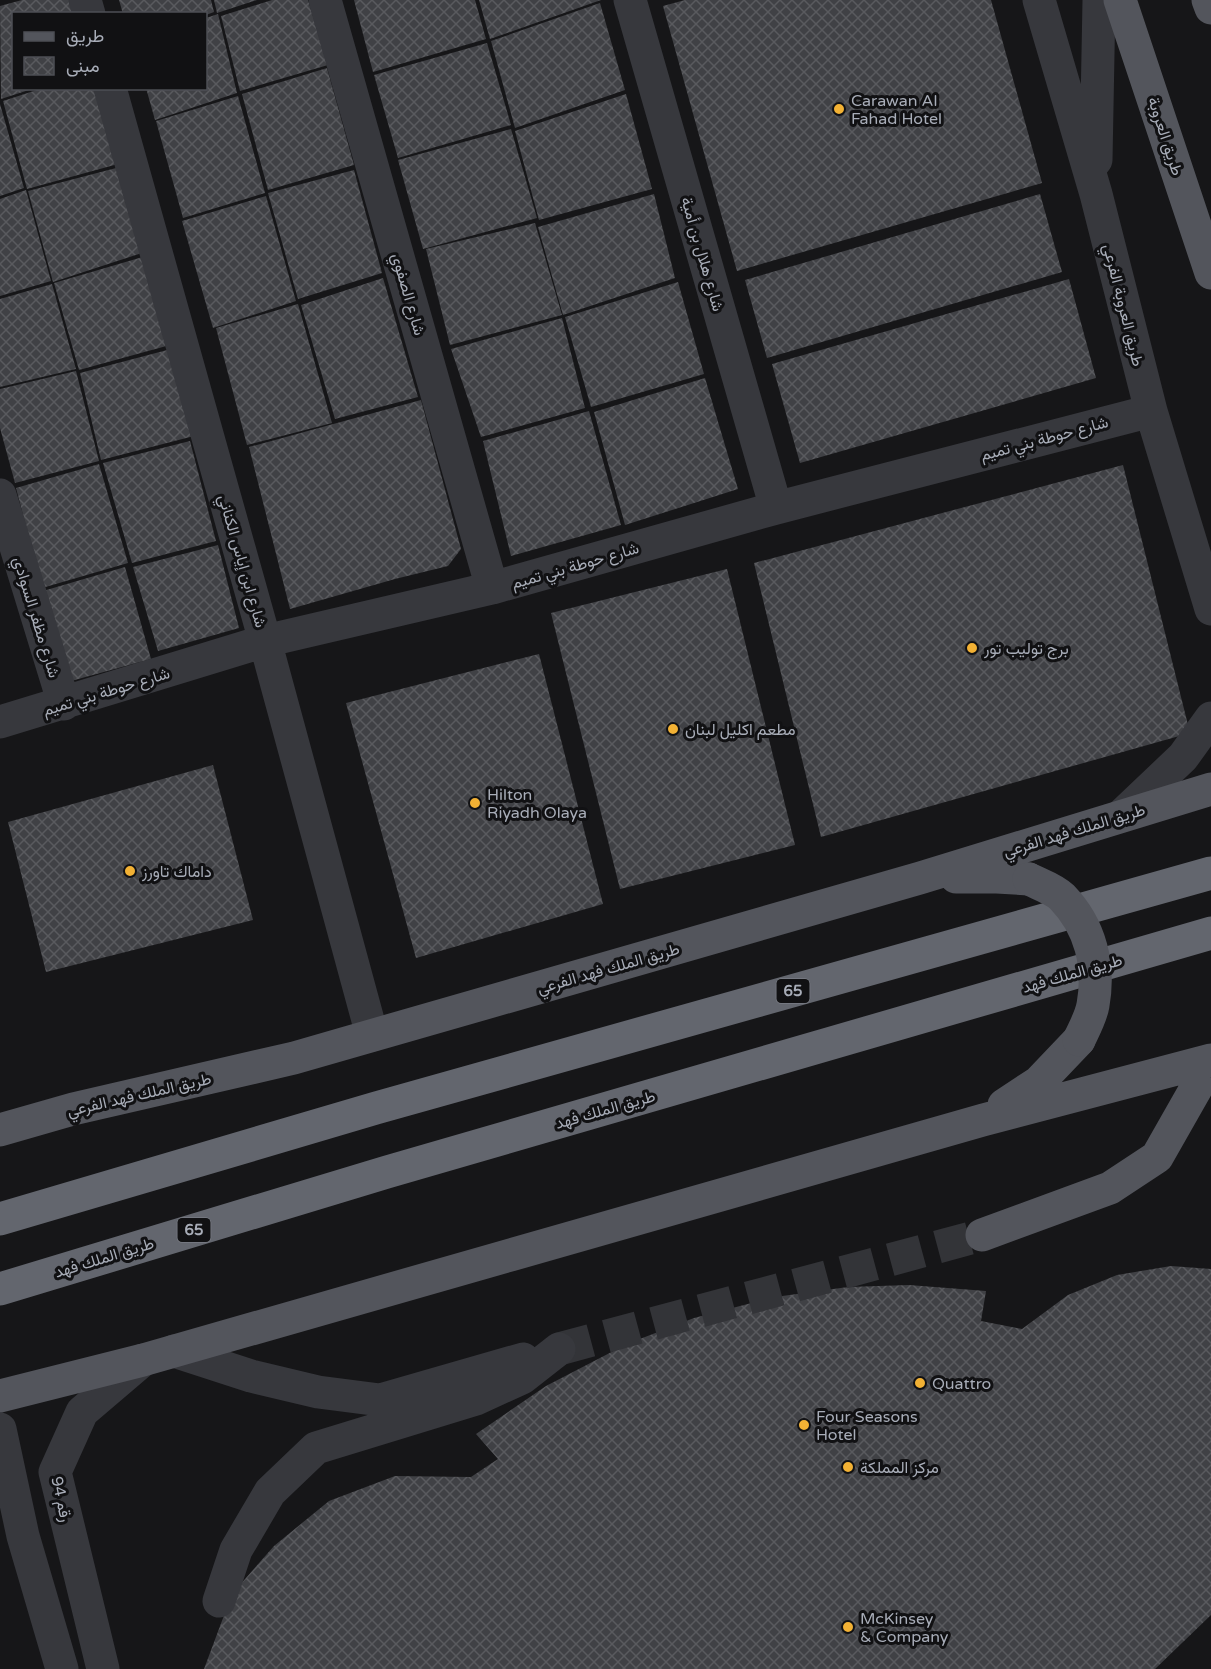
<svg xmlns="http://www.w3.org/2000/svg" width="1211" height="1669" viewBox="0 0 1211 1669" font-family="'Varela Round',Vazirmatn,sans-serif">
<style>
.building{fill:url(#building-cross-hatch)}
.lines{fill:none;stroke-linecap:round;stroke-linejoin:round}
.minor-tunnel{stroke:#333438;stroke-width:33;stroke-dasharray:33 16;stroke-linecap:butt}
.minor{stroke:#37383d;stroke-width:33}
.major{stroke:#53555c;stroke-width:33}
.highway{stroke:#63666e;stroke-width:33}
.major-bridge{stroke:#53555c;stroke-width:33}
.poi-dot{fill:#f2b134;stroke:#111113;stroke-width:2}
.labels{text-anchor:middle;stroke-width:6;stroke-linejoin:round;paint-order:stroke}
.shield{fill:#111113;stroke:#7b7e86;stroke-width:1.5}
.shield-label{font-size:15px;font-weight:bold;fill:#a8adb8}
.poi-label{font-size:16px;fill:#a8adb8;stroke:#111113;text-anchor:start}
.street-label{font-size:16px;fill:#a8adb8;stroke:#111113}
</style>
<defs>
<pattern id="building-cross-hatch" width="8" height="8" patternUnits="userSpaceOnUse" patternTransform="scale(1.5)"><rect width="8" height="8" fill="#404145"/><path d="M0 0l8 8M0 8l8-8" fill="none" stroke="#595a5e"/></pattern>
</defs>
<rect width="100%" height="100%" fill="#161618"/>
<path class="building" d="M22,0H70L74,14H14V88L32,89L1,99L0,6Z
M119,0H211L214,12L206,15L123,14Z
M214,0H257L217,13Z
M272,0H308L328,65L240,91L221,16Z
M354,0H475L486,39L373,72Z
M479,0H601L490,39Z
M685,0H991L1042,183L737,271L663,6Z
M600,3L625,90L515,128L491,41Z
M218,14L237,93L155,120L146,88H206V18Z
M487,43L511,125L398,158L374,75Z
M327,68L354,165L268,190L242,94Z
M43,88H96L118,164L27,189L3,101Z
M626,94L652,189L539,220L515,131Z
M238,96L265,193L183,218L156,121Z
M0,104L24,188L0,196Z
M511,129L537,218L423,249L398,160Z
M120,167L145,252L53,282L28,191Z
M354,170L382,273L298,299L268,193Z
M26,190L51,281L0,296V199Z
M654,194L675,278L563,315L538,227Z
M1040,194L1062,272L767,358L745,280Z
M266,196L296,301L213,328L182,221Z
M535,223L562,315L450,345L426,249Z
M146,256L170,345L79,370L54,283Z
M383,278L418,397L335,419L301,305Z
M1069,279L1096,378L800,463L772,364Z
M678,282L704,374L591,407L565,317Z
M52,284L76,369L0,387V299Z
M298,304L332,423L247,445L216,328Z
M562,318L585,408L481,437L451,349Z
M171,349L194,436L101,460L80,373Z
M76,371L99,461L15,483L0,428V389Z
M705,378L738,489L625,525L594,412Z
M421,400L461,549L448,566L395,579L290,609L249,447Z
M589,411L621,525L511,556L483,441Z
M190,441L216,541L132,563L103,463Z
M99,464L128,563L42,588L16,488Z
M1123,465L1190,733L821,837L754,563Z
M218,545L239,628L158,651L133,567Z
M125,567L151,659L71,681L43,591Z
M727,569L795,845L620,889L551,613Z
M539,654L603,904L416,958L346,703Z
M213,765L253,920L46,972L8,822Z
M1171,1266L1211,1269V1615L1155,1669H204L232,1594L274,1546L329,1501L395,1476L471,1477L498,1459L476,1434L546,1386L627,1344L694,1318L775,1297L848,1287L909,1285L986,1291L981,1321L1022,1329L1068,1295L1117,1275Z"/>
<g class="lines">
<path class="minor-tunnel" d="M559,1349L982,1235"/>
<path class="minor" d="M85,0L89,14
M325,0L492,588
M630,0L776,508
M1039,0L1096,194L1151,411L1211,609
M110,88L265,641L372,1035
M1096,160L1099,0
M0,495L64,704
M0,722L265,641L492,588L776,508L1151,411
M1122,815L1183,757L1211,718
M174,1351L251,1376L318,1392L380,1400L523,1359
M0,1429L23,1536L62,1669
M219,1601L236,1550L270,1492L316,1448L476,1399L522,1378L559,1349
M103,1669L55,1472L82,1412L143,1360"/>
<path class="major" d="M1120,0L1211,273
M1208,0L1211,8
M956,877H997L1029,879
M1004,1105L1039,1082L1079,1040
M0,1130L73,1109L294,1058L920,878L1211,789
M982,1235L1110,1188L1157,1157L1211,1062
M0,1396L143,1360L983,1120L1211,1060"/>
<path class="highway" d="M0,1219L376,1108L1211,873
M0,1289L387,1172L1211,933"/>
<path class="major-bridge" d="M1029,879C1039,884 1054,889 1062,897C1091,927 1100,966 1093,1005C1091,1017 1084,1029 1079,1040"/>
</g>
<g class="poi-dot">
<circle cx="839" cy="109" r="6"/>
<circle cx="972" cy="648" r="6"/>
<circle cx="673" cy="729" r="6"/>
<circle cx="475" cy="803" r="6"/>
<circle cx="130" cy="871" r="6"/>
<circle cx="920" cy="1383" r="6"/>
<circle cx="804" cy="1425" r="6"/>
<circle cx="848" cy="1467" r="6"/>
<circle cx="848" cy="1627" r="6"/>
</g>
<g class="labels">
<g class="shield">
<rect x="776.5" y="979" width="33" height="24" rx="4.5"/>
<rect x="177.5" y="1218" width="33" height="24" rx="4.5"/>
</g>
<g class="shield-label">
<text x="793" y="996">65</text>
<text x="194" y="1235">65</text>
</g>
<g class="poi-label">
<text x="851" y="106">Carawan Al<tspan x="851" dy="18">Fahad Hotel</tspan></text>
<text x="984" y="654">برج توليب تور</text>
<text x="685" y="735">مطعم اكليل لبنان</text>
<text x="487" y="800">Hilton<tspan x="487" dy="18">Riyadh Olaya</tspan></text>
<text x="142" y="877">داماك تاورز</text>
<text x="932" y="1389">Quattro</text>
<text x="816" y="1422">Four Seasons<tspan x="816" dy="18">Hotel</tspan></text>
<text x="860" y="1473">مركز المملكة</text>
<text x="860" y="1624">McKinsey<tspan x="860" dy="18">&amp; Company</tspan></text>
</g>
<g class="street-label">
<text transform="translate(1166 136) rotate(72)" y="6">طريق العروبة</text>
<text transform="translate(703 254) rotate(74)" y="6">شارع هلال بن أمية</text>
<text transform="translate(409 294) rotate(74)" y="6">شارع الصفوي</text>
<text transform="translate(1124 305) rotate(76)" y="6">طريق العروبة الفرعي</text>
<text transform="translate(1044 438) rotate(-15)" y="6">شارع حوطة بني تميم</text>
<text transform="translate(243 561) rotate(74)" y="6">شارع ابن إياس الكناني</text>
<text transform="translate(575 565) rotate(-16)" y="6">شارع حوطة بني تميم</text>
<text transform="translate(37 617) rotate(73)" y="6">شارع مظفر السوادي</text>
<text transform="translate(106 691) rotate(-17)" y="6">شارع حوطة بني تميم</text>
<text transform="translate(1074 830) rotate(-17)" y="6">طريق الملك فهد الفرعي</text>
<text transform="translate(608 968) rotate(-16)" y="6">طريق الملك فهد الفرعي</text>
<text transform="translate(1072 973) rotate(-16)" y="6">طريق الملك فهد</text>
<text transform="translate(139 1094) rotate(-13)" y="6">طريق الملك فهد الفرعي</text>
<text transform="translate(605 1109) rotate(-16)" y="6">طريق الملك فهد</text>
<text transform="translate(104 1257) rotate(-17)" y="6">طريق الملك فهد</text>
<text transform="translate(62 1499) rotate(78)" y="6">رقم 94</text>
</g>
</g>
<rect x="12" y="12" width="195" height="78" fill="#111113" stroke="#4d4f55" stroke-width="1.5"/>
<rect x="24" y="32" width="30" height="9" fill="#53555c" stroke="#4d4f55" stroke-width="1.5"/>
<text x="66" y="42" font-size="18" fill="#a8adb8">طريق</text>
<rect x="24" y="57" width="30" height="18" fill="url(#building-cross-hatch)" stroke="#4d4f55" stroke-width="1.5"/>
<text x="66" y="72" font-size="18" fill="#a8adb8">مبنى</text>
</svg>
